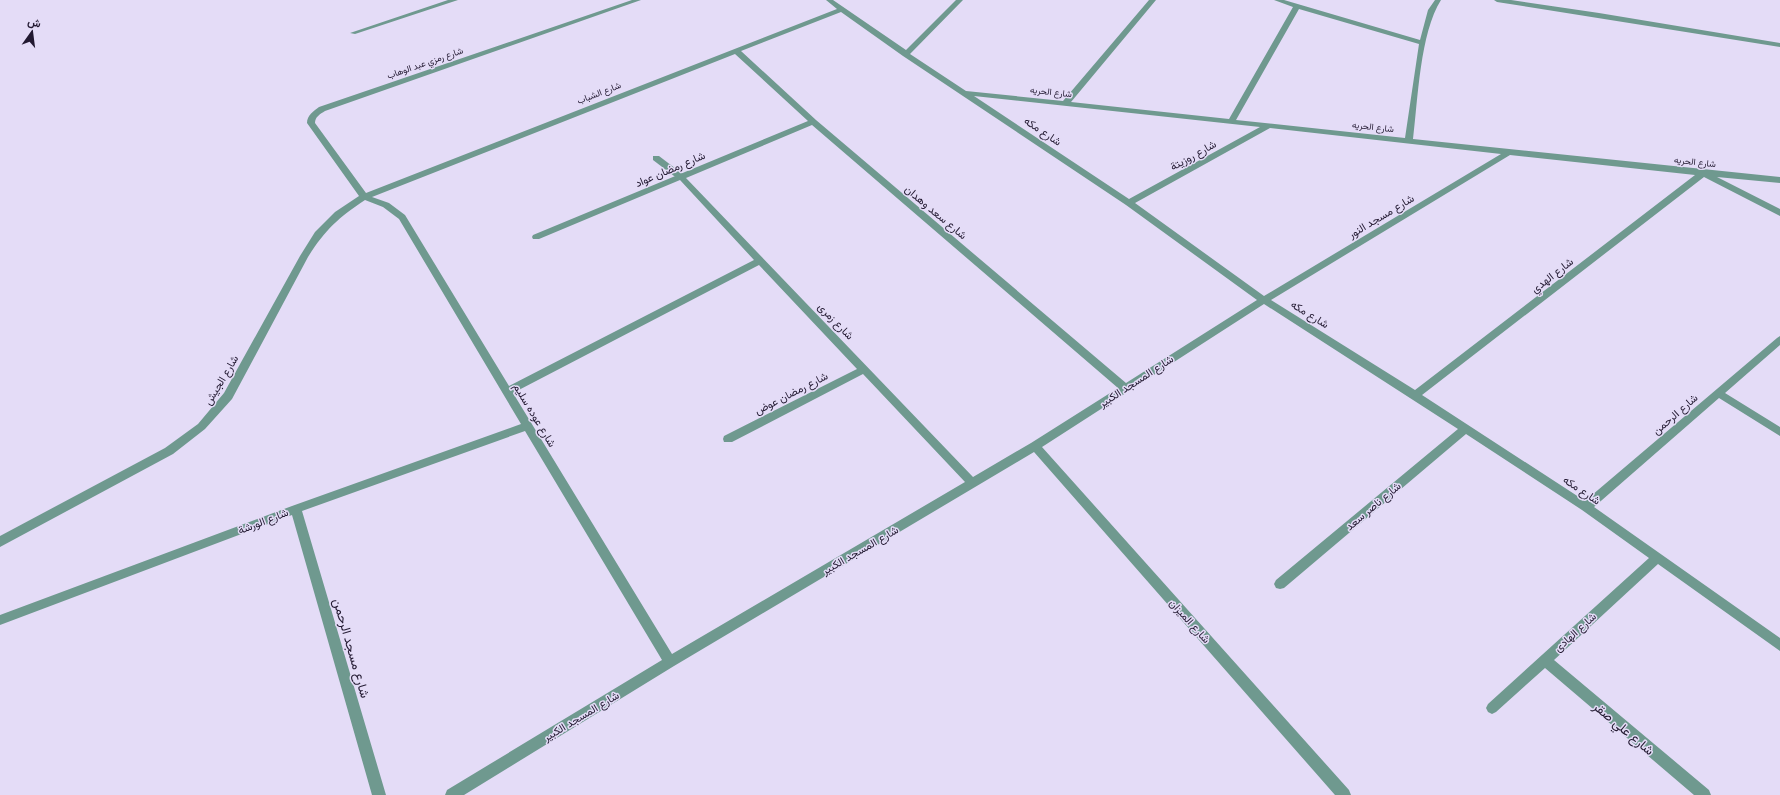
<svg xmlns="http://www.w3.org/2000/svg" width="1780" height="795" viewBox="0 0 1780 795" font-family="Raleway,Vazirmatn,sans-serif">
<style>
.lines{fill:none;stroke-linecap:round;stroke-linejoin:round}
.service{fill:#6f998f;fill-rule:evenodd}
.minor{fill:#6f998f;fill-rule:evenodd}
.labels{text-anchor:middle;stroke-width:3;stroke-linejoin:round;paint-order:stroke}
.far-street-label{font-size:9px;fill:#221931;stroke:#e4dcf7}
.street-label{font-size:11px;fill:#221931;stroke:#e4dcf7}
.near-street-label{font-size:13px;fill:#221931;stroke:#e4dcf7}
</style>
<rect width="100%" height="100%" fill="#e4dcf7"/>
<g class="lines">
<path class="service" d="M653,156H659L684,175V179H678L653,160Z"/>
<path class="minor" d="M448,0H458L355,34L350,33Z
M632,0H641L325,111C320,114 315,117 315,123L366,193L837,9L826,0H833L906,50L956,0H963L910,54L966,91L1063,101L1149,0H1156L1071,102L1229,119L1293,7L1274,0H1284L1420,40L1428,10L1435,0H1441C1420,33 1418,99 1413,139L1780,177V183L1717,177L1780,209V216L1704,177L1422,395L1585,501L1777,338L1780,336V345L1725,393L1780,427V436L1719,398L1594,507L1780,638V651L1658,564L1554,660L1709,790L1711,795H1694L1545,668L1496,712L1492,714L1488,712L1486,708L1488,704L1649,558L1582,510L1466,434L1284,588L1280,589L1276,588L1274,584L1276,580L1458,429L1264,304L1042,447L1349,790L1351,795H1335L1034,452L674,666L464,795H445L447,790L662,660L525,431L302,511L386,795H372L292,515L0,625V615L292,506L521,424L399,219L383,207L365,200C338,218 325,230 308,257L232,399L205,429L173,454L0,547V536L165,448L198,424L224,393L300,256L315,232L335,212L359,196L307,123C307,115 314,111 319,107ZM1299,9L1419,44L1405,138L1236,120ZM841,12L903,56L1126,205L1257,300L1126,383L816,120L741,51ZM735,54L808,121L533,235L532,237L533,239H539L680,180L754,260L509,386L405,215L389,203L372,197ZM974,96L1260,127L1129,199ZM812,125L1118,388L1031,443L973,477L686,178ZM1270,128L1501,154L1264,296L1135,203ZM1510,155L1695,175L1415,390L1271,300ZM759,265L857,369L724,436L723,439L724,442H732L863,374L965,482L672,654L513,393Z
M1494,0H1511L1599,13L1780,43V47L1497,2Z"/>
</g>
<g class="labels">
<g class="far-street-label">
<text transform="translate(425 63) rotate(-19)" y="3">شارع رمزي عبد الوهاب</text>
<text transform="translate(1051 92) rotate(6)" y="3">شارع الحريه</text>
<text transform="translate(599 93) rotate(-21)" y="3">شارع الشباب</text>
<text transform="translate(1373 127) rotate(6)" y="3">شارع الحريه</text>
<text transform="translate(1695 162) rotate(6)" y="3">شارع الحريه</text>
</g>
<g class="street-label">
<text transform="translate(1043 131) rotate(34)" y="4">شارع مكه</text>
<text transform="translate(1193 155) rotate(-29)" y="4">شارع روزيتة</text>
<text transform="translate(670 169) rotate(-23)" y="4">شارع رمضان عواد</text>
<text transform="translate(936 212) rotate(40)" y="4">شارع سعد وهدان</text>
<text transform="translate(1381 216) rotate(-31)" y="4">شارع مسجد النور</text>
<text transform="translate(1552 275) rotate(-38)" y="4">شارع الهدي</text>
<text transform="translate(1310 314) rotate(32)" y="4">شارع مكه</text>
<text transform="translate(836 321) rotate(46)" y="4">شارع زمرى</text>
<text transform="translate(221 380) rotate(-59)" y="4">شارع الجيش</text>
<text transform="translate(1136 381) rotate(-33)" y="4">شارع المسجد الكبير</text>
<text transform="translate(791 393) rotate(-27)" y="4">شارع رمضان عوض</text>
<text transform="translate(1675 414) rotate(-41)" y="4">شارع الرحمن</text>
<text transform="translate(535 415) rotate(59)" y="4">شارع عوده سليم</text>
<text transform="translate(1582 490) rotate(34)" y="4">شارع مكه</text>
<text transform="translate(1373 506) rotate(-40)" y="4">شارع ناصر سعد</text>
<text transform="translate(263 521) rotate(-21)" y="4">شارع الورشة</text>
<text transform="translate(860 550) rotate(-30)" y="4">شارع المسجد الكبير</text>
<text transform="translate(1190 621) rotate(48)" y="4">شارع الميزان</text>
<text transform="translate(1575 632) rotate(-42)" y="4">شارع الهادى</text>
<text transform="translate(581 716) rotate(-31)" y="4">شارع المسجد الكبير</text>
</g>
<g class="near-street-label">
<text transform="translate(352 648) rotate(74)" y="5">شارع مسجد الرحمن</text>
<text transform="translate(1624 728) rotate(40)" y="5">شارع علي صقر</text>
</g>
</g>
<g transform="translate(32 32) rotate(14)" stroke="#e4dcf7" stroke-width="3" paint-order="stroke">
<path d="M0-3L7 15L0 10L-7 15Z" fill="#221931"/>
<text y="-6" font-size="11" font-weight="bold" text-anchor="middle" fill="#221931">ش</text>
</g>
</svg>
